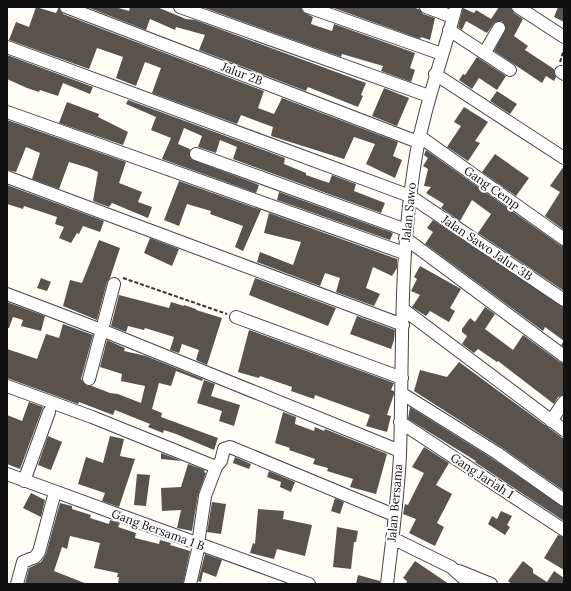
<svg xmlns="http://www.w3.org/2000/svg" width="571" height="591" viewBox="0 0 571 591" font-family="Lora,serif">
<style>
.building{fill:#5a524d}
.lines{fill:none;stroke-linecap:round;stroke-linejoin:round}
.minor-casing{stroke:#444;stroke-width:14}
.path{stroke:#333;stroke-width:2;stroke-dasharray:4 2;stroke-linecap:butt}
.minor{stroke:#fff;stroke-width:12}
.labels{text-anchor:middle;stroke-width:4;stroke-linejoin:round;paint-order:stroke}
.street-label{font-size:12px;fill:#111;stroke:#fff}
</style>
<rect width="100%" height="100%" fill="#fffdf5"/>
<path class="building" d="M36,7L56,13L59,7L63,14L264,91L258,108L274,114L282,98L398,142L393,156L402,160L395,178L366,164L375,144L354,137L344,159L271,136L273,127L241,115L237,124L152,93L161,68L145,62L136,86L116,78L123,57L97,48L89,69L9,40L16,22L29,27Z
M87,7H115L129,11L130,7H157L186,19L195,20L366,83L361,95L363,96L358,107L308,87L306,91L199,50L205,35L176,27L175,30L150,19L146,30Z
M202,7H301L303,12L313,17L311,24L332,31L334,24L415,53L410,68L415,70L411,82L381,71L383,66L342,54L341,57Z
M331,7H411L419,9L423,14L435,18L430,40L421,37L420,39Z
M499,7H511L514,13L523,19L514,36L528,46L525,50L554,69V72L556,77L554,81L546,76L542,83L494,51L506,28L502,21L495,22L487,33L466,21L462,30L458,27L463,8L474,13L476,10L491,19Z
M558,7H564V22L554,17Z
M7,55L93,87L90,94L63,83L58,96L40,90L39,92L27,88L7,79Z
M477,57L506,76L497,90L479,78L472,89L459,80L463,74L465,75Z
M384,88L409,98L397,126L372,116Z
M497,91L517,104L510,114L490,101Z
M128,100L285,158L284,164L306,173V175L329,183L332,175L356,184L354,191L385,203L381,213L233,159L237,147L220,140L216,153L198,147L202,136L184,128L178,144L190,149L189,155L191,159L259,185L256,193L162,159L171,138L151,130L156,117L126,104Z
M67,102L99,114L98,117L128,132L123,145L59,123Z
M464,107L488,122L475,141L480,143L468,161L447,147L461,126L454,122Z
M7,120L126,162L119,183L142,192L138,202L152,207L148,218L112,203L109,207L93,201L98,172L89,168L69,162L59,189L32,179L40,153L26,147L16,172L7,170Z
M426,150L560,245L564,246V291L478,233L491,214L472,200L460,221L441,208L444,204L426,193L431,187L424,186L428,169L423,166L428,158L424,155Z
M495,154L529,178L516,196L482,172Z
M564,166V230L545,216L560,192L550,186Z
M179,181L261,210L243,251L235,247L243,226L210,214L211,211L187,204L179,226L164,220Z
M7,185L104,221L100,232L83,226L79,234L77,233L71,243L59,238L64,227L55,224L57,217L24,206L23,209L7,204Z
M279,192L393,233L390,240L277,200Z
M269,213L397,259V268L392,276L373,267L366,288L380,294L374,306L336,292L340,278L325,273L320,286L257,262L260,252L293,265L301,242L264,233Z
M433,220L564,307V347L561,345L564,341L545,327L543,331L425,244L433,232L427,228Z
M150,238L179,249L172,266L144,253Z
M99,240L120,248L110,278L107,282L97,320L63,306L70,280L82,283Z
M420,266L461,289L450,308L455,311L449,322L430,311L426,316L412,307L420,295L411,291L417,279L414,277Z
M41,278L51,282L47,291L37,288Z
M255,278L336,308L328,326L249,295Z
M119,295L169,308L171,302L184,306V305L196,309V310L222,318L207,365L196,360L199,350L182,344L179,353L170,350L174,337L145,328L144,330L128,326L126,332L111,326Z
M7,302L45,316L41,331L21,326L23,320L13,317L9,328H7Z
M485,307L495,314L485,329L513,350L523,335L560,362L564,363V395L558,397L554,404L498,361L497,362L478,349L474,353L462,344L467,336L462,332V329L470,318L475,322Z
M357,316L395,330L394,340L391,349L350,334Z
M63,324L93,335L81,379L87,386H92L110,393L118,394L141,403L145,386L121,381L122,374L100,367L107,340L125,348L124,351L146,356L203,379L202,381L176,371L171,386L159,383L152,409L162,413L161,417L218,438L214,450L176,434L164,430L163,433L148,427L150,424L115,410L113,415L79,402L78,404L7,378V349L37,359L46,334L59,338Z
M249,330L394,383L391,390L394,391V394L387,415L391,416L387,432L366,426L370,415L315,395L314,399L291,391L292,387L260,376L259,378L238,372Z
M459,362L564,439V491L501,447L414,391L420,370L447,377Z
M204,380L215,384L211,396L240,405L234,426L219,421L222,411L197,403Z
M29,402L43,407L20,469L7,464V415L22,421Z
M410,407L493,459L564,507V521L475,462L476,461L408,419Z
M283,412L296,417L295,424L314,431L315,427L324,431L325,429L387,454L376,494L350,487L353,479L327,471L328,468L313,464L315,459L289,450L290,448L275,443Z
M48,436L62,442L51,470L38,465Z
M110,436L124,439L120,456L135,459L119,507L102,501L105,493L78,484L86,457L103,463Z
M424,447L449,463L436,485L452,494L437,523L444,527L435,546L409,533L416,519L403,514L405,504L408,505L424,473L412,467Z
M161,453L182,461L161,459Z
M235,457L251,464L249,469L233,463Z
M188,464L205,470L204,472L206,473L198,495L192,531L177,528L181,510L162,511L161,488L181,487Z
M269,471L295,482L291,492L280,487L281,482L267,477Z
M137,474L150,475L146,506L134,505Z
M31,493L45,500L41,517L23,508Z
M335,498L344,502L340,514L331,511Z
M212,502L226,504L221,534L207,532Z
M60,503L72,506V509L91,515L90,518L109,524L110,520L120,523L118,527L136,533L135,538L159,544L160,540L171,543L170,545L190,551L183,584H118L119,577H117L118,573L94,568L100,543L70,536L67,549L62,547L54,571L87,584H25L29,568L41,562L46,554Z
M258,509L284,511L283,519L312,525L305,556L277,549L274,559L250,553L253,543L255,544Z
M501,511L512,516L507,525L510,527L505,535L488,524L492,516L497,519Z
M337,527L358,531L356,542H354L351,569L333,567Z
M558,535L564,537V570L544,558Z
M205,554L222,560L216,577L203,572L201,582L198,581Z
M415,561L449,584H406L407,581L403,578Z
M523,561L533,569V573L547,582L554,571L564,578V584H512L508,581Z
M358,575L380,581V584H356Z"/>
<g class="lines">
<defs>
<path id="minor" d="M66,7L418,142
M180,7L429,96
M308,7L442,54
M426,7L453,17
M518,7L564,37
M449,30L510,70
M7,47L410,196L564,300
M485,52L499,28
M561,72L564,74
M435,74L564,158
M7,112L404,253
M419,136L564,239
M196,154L406,230
M7,177L403,325
M405,238L564,356
M7,294L104,331L400,451
M403,309L564,430
M236,317L402,378
M89,379L114,284
M7,386L92,417L216,467L221,461L224,449L230,447L394,515
M401,393L497,453L564,500
M551,421L564,402
M400,422L564,530
M7,474L309,584
M24,481L49,412
M392,538L451,567L470,584
M198,544L205,496L216,467
M459,571L491,584
M17,584L23,562L35,557L39,552L55,492
M190,584L199,545
M387,584C392,541 398,498 400,455C403,359 399,263 414,168C422,112 442,61 456,7"/>
</defs>
<use href="#minor" class="minor-casing"/>
<path class="path" d="M560,62L564,49
M123,278L227,314"/>
<use href="#minor" class="minor"/>
</g>
<g class="labels">
<g class="street-label">
<text transform="translate(242 74) rotate(21)" y="4">Jalur 2B</text>
<text transform="translate(492 188) rotate(35)" y="4">Gang Cemp</text>
<text transform="translate(409 212) rotate(-84)" y="4">Jalan Sawo</text>
<text transform="translate(487 248) rotate(34)" y="4">Jalan Sawo Jalur 3B</text>
<text transform="translate(482 476) rotate(33)" y="4">Gang Jariah 1</text>
<text transform="translate(395 503) rotate(-85)" y="4">Jalan Bersama</text>
<text transform="translate(158 530) rotate(20)" y="4">Gang Bersama 1 B</text>
</g>
</g>
<rect width="571" height="591" fill="none" stroke="#111111" stroke-width="16"/>
</svg>
